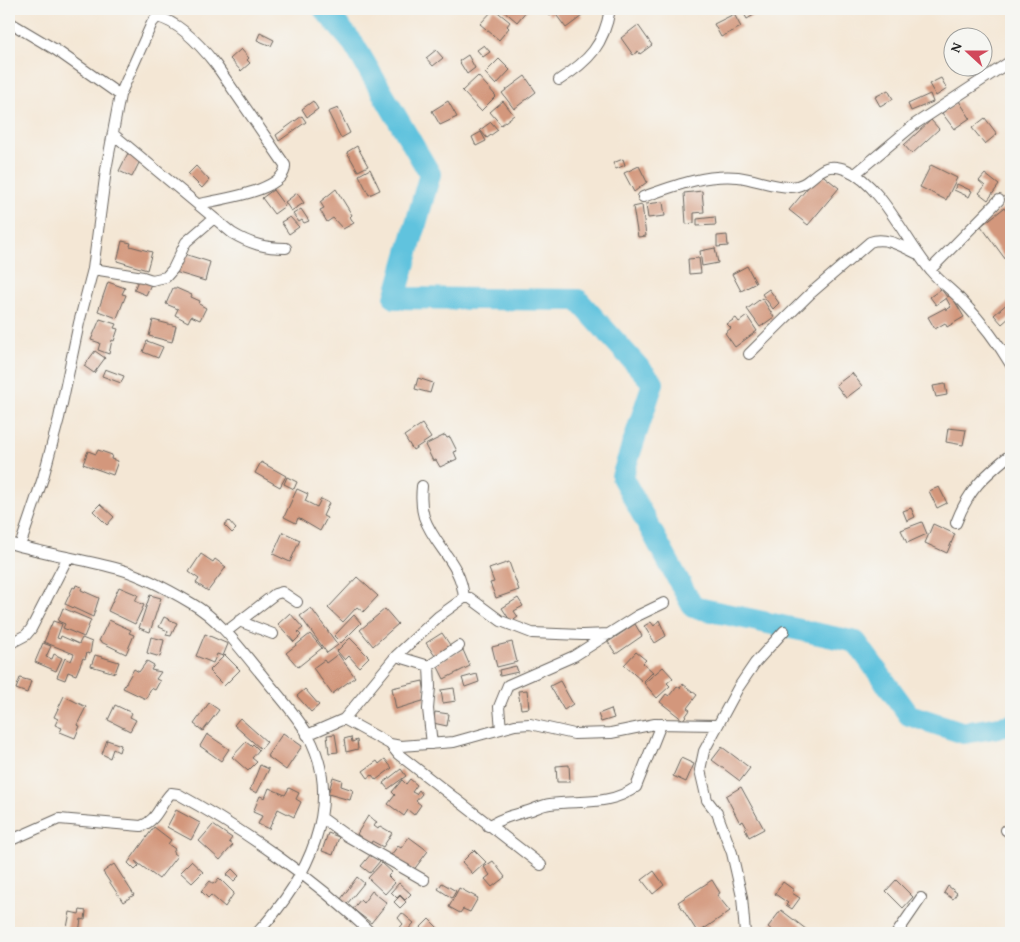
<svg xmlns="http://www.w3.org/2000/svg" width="1020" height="942" viewBox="0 0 1020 942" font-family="'Gentium Book Plus',serif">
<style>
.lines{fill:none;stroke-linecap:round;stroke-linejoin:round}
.river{stroke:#60c3de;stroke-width:22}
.building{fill:#d3977b}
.street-casing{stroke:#68635d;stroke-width:12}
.street{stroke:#fff;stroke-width:10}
</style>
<rect width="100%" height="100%" fill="#f6f6f2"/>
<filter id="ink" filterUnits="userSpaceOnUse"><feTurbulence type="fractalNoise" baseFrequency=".02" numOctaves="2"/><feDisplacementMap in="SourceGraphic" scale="10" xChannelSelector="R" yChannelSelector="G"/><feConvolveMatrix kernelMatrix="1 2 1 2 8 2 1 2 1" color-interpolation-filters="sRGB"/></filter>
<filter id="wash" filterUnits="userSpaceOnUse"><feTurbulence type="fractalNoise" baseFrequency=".0096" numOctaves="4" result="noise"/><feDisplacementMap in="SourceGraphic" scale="20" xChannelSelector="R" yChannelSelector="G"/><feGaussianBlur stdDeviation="1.12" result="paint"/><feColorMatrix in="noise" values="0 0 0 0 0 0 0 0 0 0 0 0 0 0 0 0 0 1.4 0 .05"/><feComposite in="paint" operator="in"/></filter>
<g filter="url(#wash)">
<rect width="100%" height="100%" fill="#f4e7d5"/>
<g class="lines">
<path class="river" d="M324,9L353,43L430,174L395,298L578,300L653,383L622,477L693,607L856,642L909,715L964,733L1011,725"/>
</g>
<g id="blocks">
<path class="building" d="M494,9L510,22L507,26L509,28L499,40L480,24Z
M504,9H528L517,22L503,10Z
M545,9H584L579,12L582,16L566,28L554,12L550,16Z
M749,9H757L759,12L747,19L743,12Z
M734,14L741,27L721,37L714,24Z
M638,25L652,45L640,54L638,51L633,55L621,38Z
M260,33L274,40L271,46L257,40Z
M484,45L490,52L483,57L477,50Z
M241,49L249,58L247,60L250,63L241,71L230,59Z
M436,50L443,58L433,66L426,58Z
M468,55L475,68L467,74L459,61Z
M499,59L510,70L496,85L485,73Z
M478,76L496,96L481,111L462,91Z
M525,76L536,92L514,109L502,93Z
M941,78L947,89L936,96L929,84Z
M888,90L893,99L880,106L875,97Z
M930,94L933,102L911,111L908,104Z
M313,101L318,109L307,117L302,109Z
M448,101L457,117L440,125L432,111Z
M503,101L514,115L501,125L490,112Z
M959,101L970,118L954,129L942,113Z
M338,108L350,133L341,138L328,112Z
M302,116L306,122L279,141L276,135Z
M985,118L997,134L985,144L972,128Z
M931,120L939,129L912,154L904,145Z
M491,122L498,130L487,138L480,130Z
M481,132L486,141L476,146L472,137Z
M357,146L368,166L358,171L347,152Z
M129,151L142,157L132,177L119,171Z
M623,159L625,165L616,169L613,163Z
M931,165L957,178L946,200L920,187Z
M196,166L209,180L202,188L188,174Z
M639,166L647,182L634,192L624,173Z
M370,169L380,190L369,195L359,175Z
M820,173L839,188L808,225L789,210Z
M985,174L999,185L988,200L979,193L985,186L979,181Z
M957,184L972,191L969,197L954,190Z
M336,189L352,215L350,217L354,223L343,229L333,218L327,222L320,210L324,208L320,202Z
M273,190L285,206L274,214L262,198Z
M702,191L704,212L694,213V223L686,224L684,193Z
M297,193L304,203L291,211L285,202Z
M663,202L665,216L648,218L646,204Z
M642,205L646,236L638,237L633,207Z
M1004,208L1011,218V267L981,226Z
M301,209L309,221L304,223L302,220L299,222L293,214Z
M290,217L299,227L289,234L281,222Z
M715,217L716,225L697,226V219Z
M727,235L728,246L717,247V236Z
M122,241L131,243L130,246L152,252L147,270L117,261Z
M715,248L718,263L702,266L700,251Z
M181,253L210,262L205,281L175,272Z
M699,258L701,273L689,274L688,259Z
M747,266L756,283L741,291L732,274Z
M139,278L151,284L146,295L134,290Z
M108,282L125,288L122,294L126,295L117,318L98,311Z
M173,288H176L192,295L191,297L200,301L199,304L206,308L200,320L191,316L188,322L175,315L178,309L166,304Z
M769,289L779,303L773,309L762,294Z
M941,289L947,297L951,295L964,317L947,327L945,323L935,329L928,317L945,308L946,310L951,307L946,298L936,305L930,297Z
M762,298L774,317L760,327L747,309Z
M1011,300V316L1002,324L994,315Z
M747,316L757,331L735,347L725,333L731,328L727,324L736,318L739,322Z
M100,319L116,324L114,328L118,329L114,341L112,340L109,354L98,350L100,343L91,340Z
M153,320L176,326L172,342L149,336Z
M147,341L163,347L158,358L143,352Z
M95,351L105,358L94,373L84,366Z
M105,369L124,376L121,383L102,376Z
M852,373L862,386L846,398L836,385Z
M418,378L433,383L430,393L415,389Z
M945,384L947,395L936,397L933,386Z
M422,424L431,438L413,450L404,436Z
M948,428L966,430L963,445L946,442Z
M445,435L447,438L450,437L457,451L454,452L457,459L440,467L436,460L433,461L425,445Z
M98,450L112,455L111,459L118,461L113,475L83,464L88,451L96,454Z
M261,462L286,476L280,487L255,473Z
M287,477L297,482L294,489L284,484Z
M939,487L947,503L937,508L929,491Z
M297,489L308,494L305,501L317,507L321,499L329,503L323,516L327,518L320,531L298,518L296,523L284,517Z
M100,504L114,517L107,525L93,511Z
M911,508L915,517L907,521L903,511Z
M229,521L236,529L232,533L224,525Z
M922,522L927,534L907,543L901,530Z
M933,524L955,534L947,553L925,543Z
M283,532L300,540L290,562L273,554Z
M201,554L213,562L215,559L226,567L208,591L196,583L199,579L189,572Z
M509,562L519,590L496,598L490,583L494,582L489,569Z
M357,577L378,596L363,612L357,607L343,622L328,608Z
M76,585L82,587L81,590L99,598L93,617L65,604L73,587L75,588Z
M119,587L138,595L135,601L144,605L135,624L108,611Z
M150,595L161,598L150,632L139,628Z
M518,598L523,606L514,611L518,617L511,622L502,608Z
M63,608L91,620L84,637L63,628L65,624L58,621Z
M311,608L338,645L327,653L300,616Z
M385,609L398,624L373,646L360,630Z
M290,613L303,628L298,632L301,635L294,642L278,624Z
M354,615L361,623L341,643L334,636Z
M164,617L177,623L171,636L166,635L168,631L159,627Z
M109,620L131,630L129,633L134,635L126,654L99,641Z
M659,620L666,636L655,643L644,626L651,622L654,626Z
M53,621L62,624L57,638L60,639L61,636L79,644L82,638L92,642L90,654L87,653L85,659L83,658L76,675L68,672L65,680L57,677L65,658L71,661L74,654L44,642Z
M635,624L642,636L616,654L608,642Z
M442,633L450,645L435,656L426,643Z
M205,634L228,644L223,656L217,654L213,663L196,656Z
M310,634L322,648L298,667L286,653Z
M151,637L164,640L160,657L147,653Z
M350,638L369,657L359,667L349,656L345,660L337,651Z
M512,642L517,662L497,667L492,647Z
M43,643L51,646L46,657L52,659L54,654L62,658L56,671L35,662Z
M463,650L470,666L444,679L436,663Z
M636,652L646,660L643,663L653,672L643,682L624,665Z
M338,654L355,677L332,694L313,668L324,660L326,663Z
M95,655L119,662L115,673L91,666Z
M225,655L240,670L224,686L209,671Z
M147,661L154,665L151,670L161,672L156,679L160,681L155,690L151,688L146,699L123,688L134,669L139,672Z
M516,666L518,672L500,676L499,670Z
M663,667L673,678L667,683L670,686L657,698L644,683Z
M477,674L479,682L465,687L462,678Z
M20,678L31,681L27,693L16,689Z
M423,681L426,700L396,709L392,688Z
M560,681L573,704L564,710L550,686Z
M683,684L697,695L687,708L690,710L683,720L660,702L666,694L669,696L677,686L680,688Z
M454,688L456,701L443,703L441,690Z
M305,689L319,705L311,712L297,696Z
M527,690L529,708L521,709L518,691Z
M64,696L86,707L77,725L80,726L75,738L60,732L62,728L55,725L58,719L54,717Z
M209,703L219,710L203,731L194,724Z
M115,705L132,713L130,717L136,720L130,731L108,720Z
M611,709L614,718L601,722L598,714Z
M435,712L449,714L447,726L433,723Z
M240,718L267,742L261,749L234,725Z
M283,733L302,746L286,770L267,756Z
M207,734L229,749L221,761L200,746Z
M335,734L338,752L329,753L327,735Z
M351,737L352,742L357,740L358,749L346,752L344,739Z
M107,740L121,745L119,752L113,749L110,758L102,754Z
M246,742L251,746L253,744L259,750L252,758L257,762L248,771L232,757Z
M722,747L750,768L740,781L712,760Z
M681,758L694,764L686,782L673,776Z
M385,759L392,768L376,780L372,775L368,778L363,771L377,761L379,764Z
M260,765L269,769L257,793L250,790Z
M569,765L570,782H557L556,766Z
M401,769L406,776L388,789L383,783Z
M333,777L342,780L341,786L353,790L350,800L328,794Z
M410,779L417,785L412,792L416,794L419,790L422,794L416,801L421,805L414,815L408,810L404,816L388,804L395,795L392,792L402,780L406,784Z
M741,787L764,829L749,837L745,829L747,828L743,821L740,823L726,796Z
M269,788L285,795L289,788L299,793L296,799L301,802L294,817L278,809L269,829L258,824L262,816L253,812L260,796L265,798Z
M176,810L200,823L191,840L167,827Z
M368,816L377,822L374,826L378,829L380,826L392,833L383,847L372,841L370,845L357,834Z
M213,825L232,838L229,842L233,845L220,860L199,841Z
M154,827L171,840L168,844L175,849L173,853L177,856L159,879L135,861L139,866L135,870L128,863Z
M328,833L339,837L333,855L322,851Z
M409,837L428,851L413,871L391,855L398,846L401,848Z
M474,850L486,862L473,874L462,862Z
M371,854L380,861L370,873L361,866Z
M191,861L203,872L192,883L180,872Z
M493,861L505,877L492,887L485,879L490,875L484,867Z
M382,863L392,872L388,876L395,883L385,894L368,878Z
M114,864L134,895L123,902L103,872Z
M232,869L239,876L234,881L226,875Z
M654,871L664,885L653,894L642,880Z
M357,877L364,883L347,904L341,899Z
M219,878L234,893L225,907L211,895L208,898L201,891L210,881L214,884Z
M712,880L720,893L717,895L730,911L698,933L678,902Z
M896,880L913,897L903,908L886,891Z
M783,882L794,890L792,893L800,898L792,909L786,905L788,903L775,894Z
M399,883L411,894L405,900L400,895L397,898L391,892Z
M442,883L456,891L452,898L438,889Z
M948,886L957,893L953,899L944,893Z
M459,888L478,898L470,912L463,909L460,913L449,907Z
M372,891L387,903L371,923L353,909L360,900L363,903Z
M400,896L406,902L400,908L394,902Z
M80,910L86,911L85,920L81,919L79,933H66L70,912L79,914Z
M781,910L811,933H776L768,927Z
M402,913L414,923L405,933H395L403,924L398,918Z
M429,919L443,933H424L419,929Z"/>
</g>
</g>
<g filter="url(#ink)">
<use href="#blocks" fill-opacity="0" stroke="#68635d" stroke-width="1"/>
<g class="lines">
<defs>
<path id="street" d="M9,22L56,50L120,95L106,170L93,269L79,323L59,418L43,478L20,546
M559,80C589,61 604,45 610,9
M120,95L152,23L157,17C180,22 202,47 216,65L285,165C287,191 220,199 199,204
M113,134L232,233C250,244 265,248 286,248
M855,174L915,124L1011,61
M643,197C674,186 704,174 738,177C755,179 773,187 790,187C815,187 817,157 847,170C881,184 907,243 931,271C940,282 953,291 963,302C981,321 998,343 1011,365
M93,269L143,277L152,280L166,277L173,269L186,242L214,218
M930,270L999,200
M749,354L811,293L870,242C886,236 903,247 918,254
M422,486C421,496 421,507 424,517C435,548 461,562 464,598
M956,523C969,489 983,477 1011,454
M9,543C45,554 83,559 119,569C144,576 169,590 191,603C221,620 240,649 262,675C277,694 296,714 308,735C346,805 306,881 257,933
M239,621L273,634
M227,631L275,594L282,592L297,602
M9,644L26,635L31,629L68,557
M396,656L429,666L459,646
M429,666L430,687L428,709L432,744
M344,719L390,744L401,746L454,742L515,725L530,724L574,734L611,733L655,724L717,725
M501,729L499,707L508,685L574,656L637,616L664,603
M307,735L344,719L396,656L439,616L464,598H470L501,621L532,633L582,635L610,634
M390,744L398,754L541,865
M322,818L347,836L424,880
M488,826C502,818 513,815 528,811C536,809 541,805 550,804C580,800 610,806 636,787L661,724
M1006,830L1011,833
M9,841L59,819L141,826C157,821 160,804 171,793L178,794C246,831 316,880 371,933
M745,933L742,897L732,853L717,813L707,800L700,770L704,751L738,688L755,663L784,631
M897,933L921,898"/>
</defs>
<use href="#street" class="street-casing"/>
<use href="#street" class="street"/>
</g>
</g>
<rect width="1020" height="942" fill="none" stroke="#f6f6f2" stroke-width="30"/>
<g transform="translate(968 52) rotate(291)"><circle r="24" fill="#f6f6f2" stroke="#9f9f9c"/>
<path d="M0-4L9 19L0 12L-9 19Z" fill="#d1495b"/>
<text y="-8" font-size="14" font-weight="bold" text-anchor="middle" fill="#1c1c1c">N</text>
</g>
</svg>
